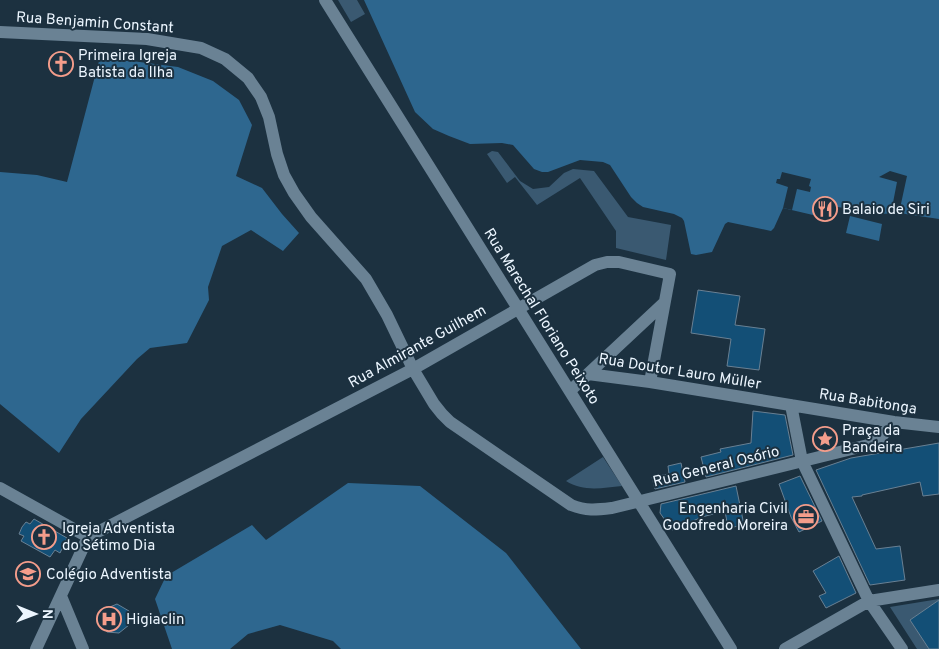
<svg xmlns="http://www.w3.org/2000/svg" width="939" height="649" viewBox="0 0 939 649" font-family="Overpass,sans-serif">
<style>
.green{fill:#3a5971}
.forest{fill:#2e678f}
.water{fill:#2d668e}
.pier{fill:#1c3140}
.building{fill:#134f76;stroke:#698093}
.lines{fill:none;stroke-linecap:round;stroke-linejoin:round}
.minor{stroke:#6a8294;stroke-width:12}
.labels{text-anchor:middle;stroke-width:4;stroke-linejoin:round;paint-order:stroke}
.street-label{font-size:15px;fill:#ecf6ff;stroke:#1c3140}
.poi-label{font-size:15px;fill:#ecf6ff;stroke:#1c3140;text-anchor:start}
</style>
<rect width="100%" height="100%" fill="#1c3140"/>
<path class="green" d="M338,0H357L365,14L351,22Z
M492,151L498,152L520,181L533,189L549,187L564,173L573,169L594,171L628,217L671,225L666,260L616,248V231L580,178L537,205L515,177L507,183L487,154Z
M603,457L622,486C602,488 583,492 566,481Z
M939,599V649H917L890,607Z"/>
<path class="forest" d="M99,61H132L178,67L213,81L239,100L252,125L236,176L262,188L282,214L299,233L283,251L251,230L222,246L208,287L209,300L187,343L150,348L137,359L81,419L59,453L0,404V172L37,175L67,182Z
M348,483L420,486L506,553L581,649H341L333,641L280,625L248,634L230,649H172L155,599L166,576L252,525L266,540Z"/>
<path class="water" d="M364,0H939V219L899,213L880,214L826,205L819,206L813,215L783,208L774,228L771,231L728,222L725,224L712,252L696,255L691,254L684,221L682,218L674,214L643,207L637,203L631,197L610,165L603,162L580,160L548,172H542L534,169L513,145L502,143L470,144L449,136L433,129L415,112Z
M850,216L882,224L879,241L846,233Z"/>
<path class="pier" d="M890,171L907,176L899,213H891L897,182L879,177Z
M782,172L811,179L809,186L811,187L810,192L797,189L792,210L783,208L788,187L776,183L777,179H780Z"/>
<path class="building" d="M698,290L740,296L735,325L765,329L759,370L727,366L731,339L691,333Z
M753,411L785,415L793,455L706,477L701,457L721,452L720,449L751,443Z
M939,443V494L923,496L920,482L862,495V496L852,497L876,549L900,546L905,580L870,585L816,470L851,458Z
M681,463L685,482L655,489L652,477L669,474L668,466Z
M800,476L822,521L799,532L791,517L779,484Z
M736,486L744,525L728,528L725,511L702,517L672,530L660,513L661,504Z
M34,519L67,538L60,553L55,550L50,557L21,541L24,536L19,534L22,527L26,522L30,524Z
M839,556L856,593L826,608L819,596L826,593L813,571Z
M939,600V649H929L910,620Z
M117,604L129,611V625L119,633L107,632L102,620L105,609Z"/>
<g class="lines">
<path class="minor" d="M325,0L731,649
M0,32L147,39L201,48L225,59L248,78L261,97L269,117L277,154L284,175L294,193L311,217L366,279L387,315L413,369L434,404L442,414L450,422L571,505C587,511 595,510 612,508L868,445L880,438L894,422
M588,374L664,303
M570,391L588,374L650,382L894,422L939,427
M791,405L802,461L869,601L902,649
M0,488L88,537
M88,537L413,369L595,265L607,262H619L670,274L650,382
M61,596L83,649
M36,649L88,537
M785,649L869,601L939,590"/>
</g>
<defs>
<symbol id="church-ring" viewBox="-11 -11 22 22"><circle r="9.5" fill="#1c3140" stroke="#f49d8b" stroke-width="1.5"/><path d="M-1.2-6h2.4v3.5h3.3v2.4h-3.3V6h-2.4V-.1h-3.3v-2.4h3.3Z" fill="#f49d8b"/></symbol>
<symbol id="restaurant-ring" viewBox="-11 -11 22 22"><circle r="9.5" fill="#1c3140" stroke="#f49d8b" stroke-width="1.5"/><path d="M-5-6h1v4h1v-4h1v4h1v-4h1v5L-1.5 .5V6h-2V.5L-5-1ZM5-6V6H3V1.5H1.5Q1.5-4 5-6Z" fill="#f49d8b"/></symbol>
<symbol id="sight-ring" viewBox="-11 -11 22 22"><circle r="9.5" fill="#1c3140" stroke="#f49d8b" stroke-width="1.5"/><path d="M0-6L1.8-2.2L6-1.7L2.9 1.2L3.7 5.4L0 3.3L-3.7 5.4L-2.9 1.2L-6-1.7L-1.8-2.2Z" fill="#f49d8b"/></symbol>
<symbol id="office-ring" viewBox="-11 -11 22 22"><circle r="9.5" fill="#1c3140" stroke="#f49d8b" stroke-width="1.5"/><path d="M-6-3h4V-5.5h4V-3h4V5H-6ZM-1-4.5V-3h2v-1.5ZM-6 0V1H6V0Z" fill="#f49d8b"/></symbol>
<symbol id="school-ring" viewBox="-11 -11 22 22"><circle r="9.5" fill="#1c3140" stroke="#f49d8b" stroke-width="1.5"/><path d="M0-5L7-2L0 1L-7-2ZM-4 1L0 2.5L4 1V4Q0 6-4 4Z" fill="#f49d8b"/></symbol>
<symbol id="hospital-ring" viewBox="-11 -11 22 22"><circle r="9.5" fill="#1c3140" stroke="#f49d8b" stroke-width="1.5"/><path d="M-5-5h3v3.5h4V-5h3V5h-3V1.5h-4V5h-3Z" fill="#f49d8b"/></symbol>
</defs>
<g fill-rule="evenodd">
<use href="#church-ring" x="47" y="50" width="28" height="28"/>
<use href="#restaurant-ring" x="811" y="195" width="28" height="28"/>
<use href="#sight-ring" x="811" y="425" width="28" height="28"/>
<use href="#office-ring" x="792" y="503" width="28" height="28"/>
<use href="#church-ring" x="30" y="523" width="28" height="28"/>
<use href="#school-ring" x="14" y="560" width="28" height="28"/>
<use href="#hospital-ring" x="95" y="605" width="28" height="28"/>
</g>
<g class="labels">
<g class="street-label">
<text transform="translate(95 22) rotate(4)" y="5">Rua Benjamin Constant</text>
<text transform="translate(542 316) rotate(58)" y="5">Rua Marechal Floriano Peixoto</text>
<text transform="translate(417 346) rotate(-29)" y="5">Rua Almirante Guilhem</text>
<text transform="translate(680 371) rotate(9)" y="5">Rua Doutor Lauro Müller</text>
<text transform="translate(868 401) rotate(9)" y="5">Rua Babitonga</text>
<text transform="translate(716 466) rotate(-14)" y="5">Rua General Osório</text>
</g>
<g class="poi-label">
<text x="78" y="60">Primeira Igreja<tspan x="78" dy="17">Batista da Ilha</tspan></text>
<text x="842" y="214">Balaio de Siri</text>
<text x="842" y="435">Praça da<tspan x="842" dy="17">Bandeira</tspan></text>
<text x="788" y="513" text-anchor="end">Engenharia Civil<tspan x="788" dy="17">Godofredo Moreira</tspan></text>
<text x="62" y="533">Igreja Adventista<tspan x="62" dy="17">do Sétimo Dia</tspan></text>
<text x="46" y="579">Colégio Adventista</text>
<text x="126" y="624">Higiaclin</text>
</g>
</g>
<g transform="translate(35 614) rotate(91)" stroke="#1c3140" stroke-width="4" paint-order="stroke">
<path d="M0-4L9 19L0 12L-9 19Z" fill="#ecf6ff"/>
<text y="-8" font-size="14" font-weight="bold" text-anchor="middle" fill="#ecf6ff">N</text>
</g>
</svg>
